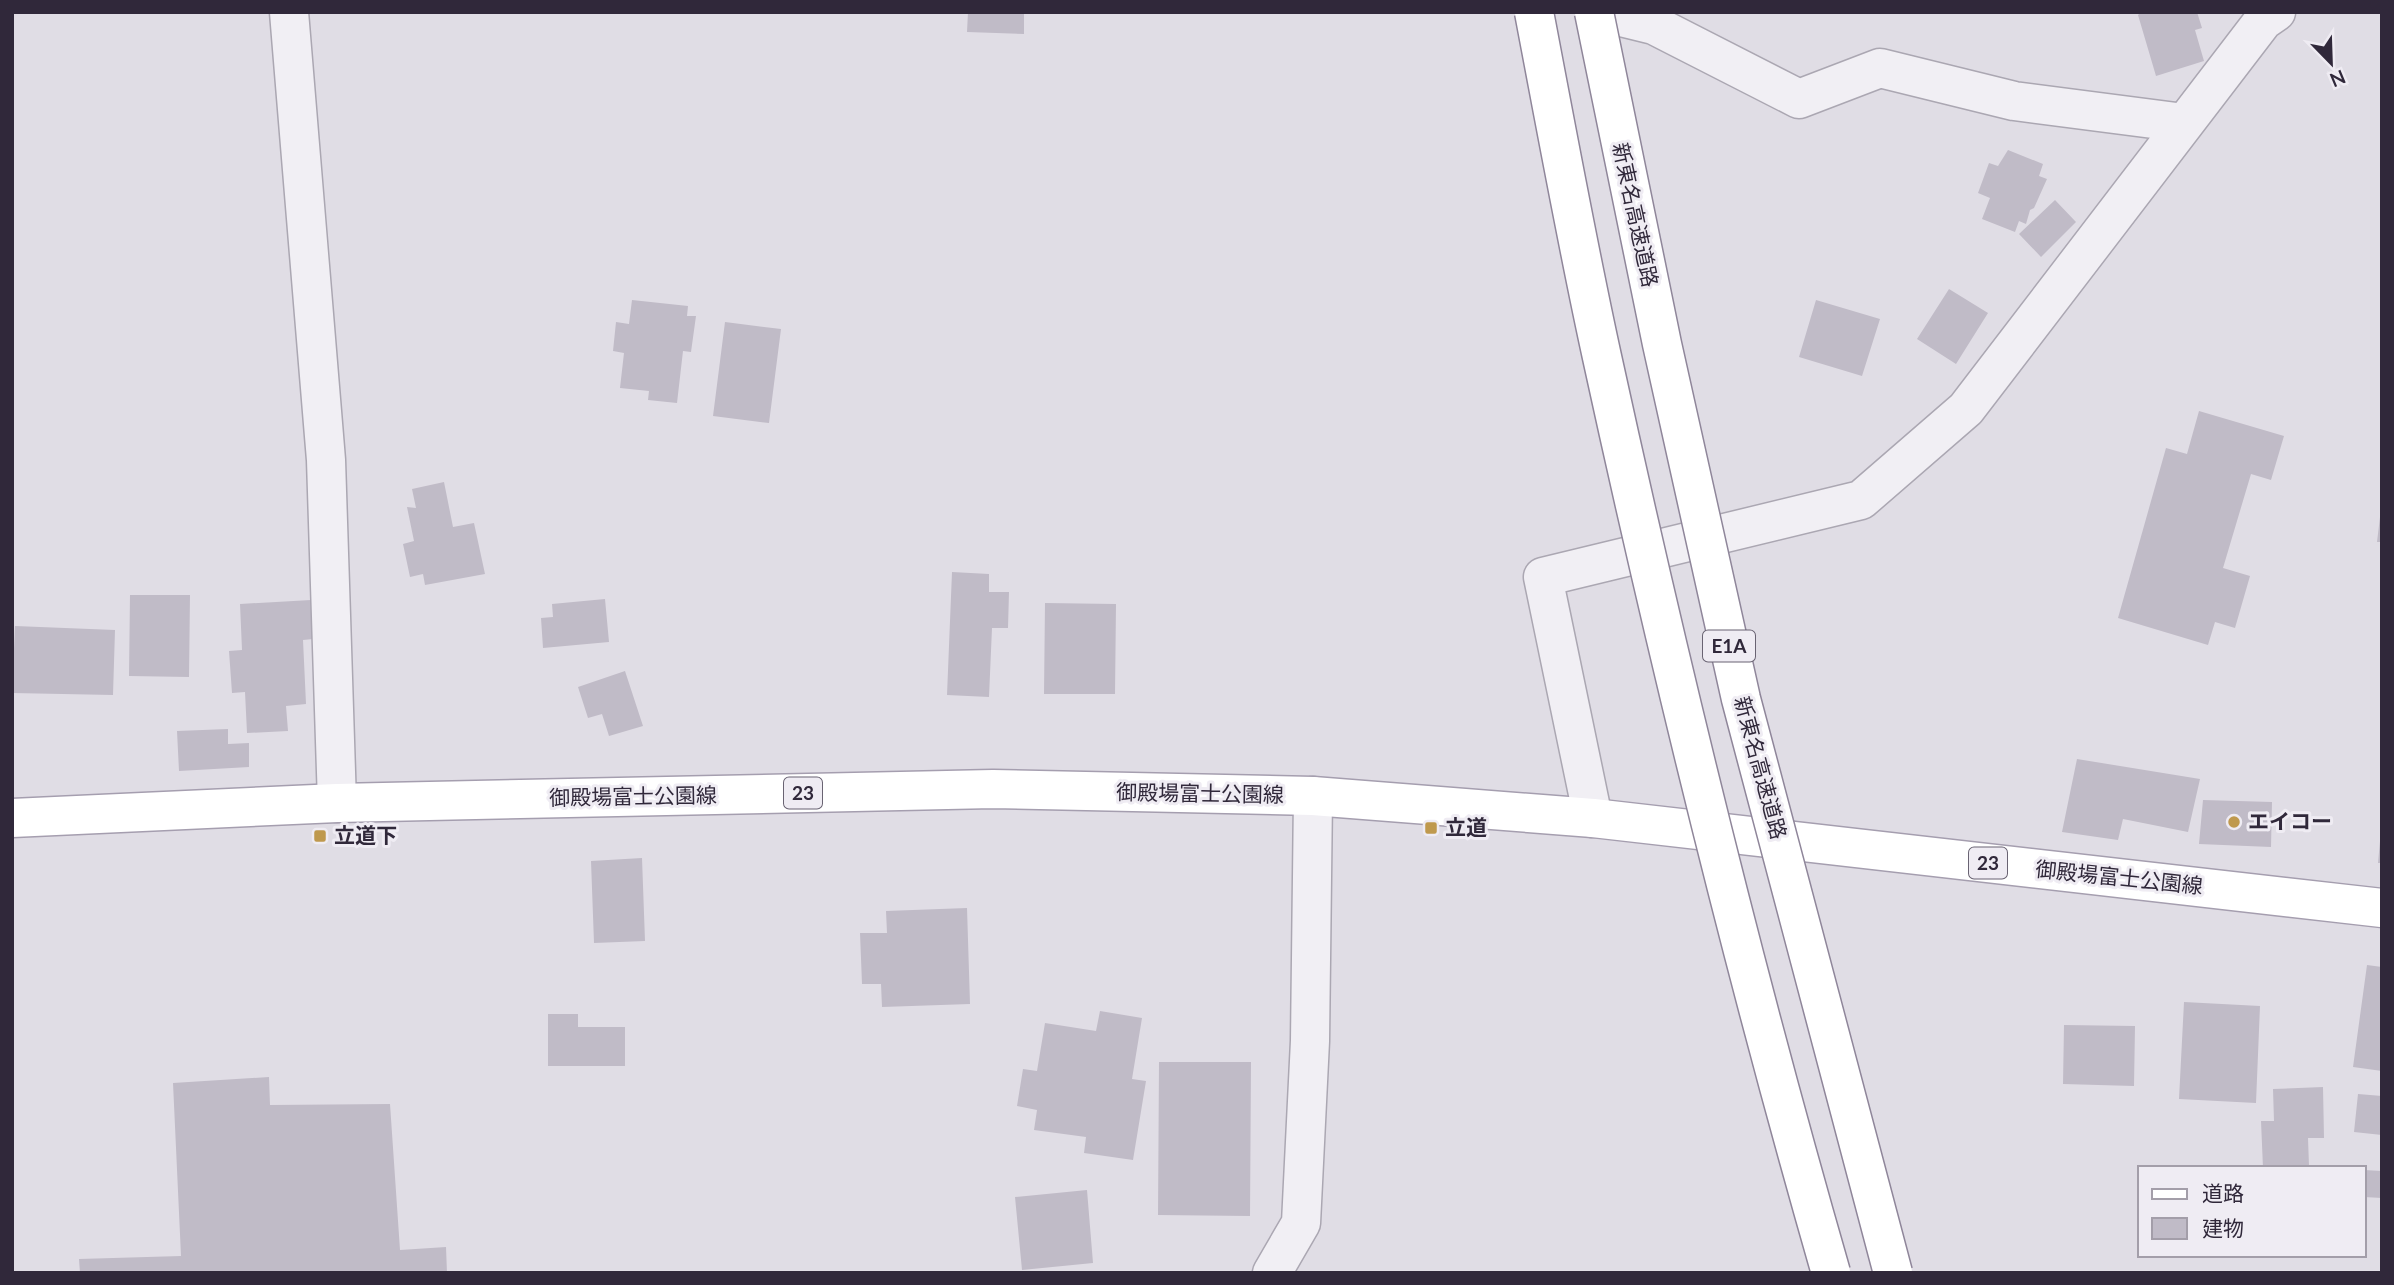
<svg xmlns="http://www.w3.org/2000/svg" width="2394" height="1285" viewBox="0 0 2394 1285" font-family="Lato,'Noto Sans JP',sans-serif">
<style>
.building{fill:#c0bbc7}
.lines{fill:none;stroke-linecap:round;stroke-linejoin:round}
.minor-casing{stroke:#aba7b2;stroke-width:41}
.major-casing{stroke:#a59eaf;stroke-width:41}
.minor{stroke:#f1eff4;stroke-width:38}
.major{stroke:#fff;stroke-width:38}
.highway-bridge-casing{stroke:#8f869a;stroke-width:41;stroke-linecap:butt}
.highway-bridge{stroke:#fff;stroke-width:38}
.poi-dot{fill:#bf994d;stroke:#efecf3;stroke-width:2.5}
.labels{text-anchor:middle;stroke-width:6;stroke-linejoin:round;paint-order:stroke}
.shield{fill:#efecf3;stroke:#696372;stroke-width:2}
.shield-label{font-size:19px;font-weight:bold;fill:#30283a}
.street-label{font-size:21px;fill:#30283a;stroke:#efecf3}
.poi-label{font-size:21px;font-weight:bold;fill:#30283a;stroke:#efecf3;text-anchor:start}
</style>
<rect width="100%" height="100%" fill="#e0dde5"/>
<path class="building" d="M968,12H1024V34L967,32Z
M2141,12H2197L2202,28L2195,30L2204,61L2156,76L2138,15Z
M2008,150L2043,164L2039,176L2047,179L2034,208L2030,210L2026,224L2019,221L2015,232L1982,219L1990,198L1978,193L1989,163L1998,166Z
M2055,200L2076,222L2041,257L2019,234Z
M1949,289L1988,313L1956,364L1917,339Z
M632,300L688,306L687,316H696L691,352L683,351L677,403L648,400L649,391L620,388L624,353L613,351L616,322L629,324Z
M1816,300L1880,319L1862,376L1799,357Z
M725,322L781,329L769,423L713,416Z
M2199,411L2284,436L2271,480L2251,474L2223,568L2250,576L2235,628L2215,622L2208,645L2118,618L2166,448L2187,454Z
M444,482L453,527L474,523L485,574L425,585L423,574L410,577L403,544L414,541L407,507L416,508L412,489Z
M2380,517H2382V542H2377Z
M952,572L989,574V592H1009L1008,628H992L989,697L947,695Z
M130,595H190L189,677L129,676Z
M605,599L609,642L543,648L541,618L553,617L552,604Z
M311,600L313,639L303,640L306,704L286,706L288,731L247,733L245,692L232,693L229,651L242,650L240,604Z
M1045,603L1116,604L1115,694H1044Z
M15,626L115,630L113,695L12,693Z
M625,671L643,726L609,736L602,714L588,718L578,687Z
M228,729V744L249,743V767L179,771L177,731Z
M2077,759L2200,779L2188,832L2123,819L2118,840L2062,832Z
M2203,800L2272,802L2271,847L2199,844Z
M2380,841H2382V863H2378Z
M642,858L645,941L594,943L591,861Z
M967,908L970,1004L882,1007L881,984H862L860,933H887L886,911Z
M2367,965L2382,967V1071L2353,1067Z
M2184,1002L2260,1006L2256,1103L2179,1099Z
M1100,1011L1142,1018L1132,1079L1146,1081L1133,1160L1084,1153L1086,1137L1034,1130L1037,1110L1017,1106L1023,1069L1037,1071L1045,1023L1096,1031Z
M548,1014H578V1027H625V1066H548Z
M2064,1025L2135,1026L2134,1086L2063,1084Z
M1159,1062H1251L1250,1216L1158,1215Z
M269,1077L270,1105L390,1104L400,1250L446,1247L447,1273H80L79,1259L181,1256L173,1083Z
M2323,1087L2324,1138H2308L2309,1166L2263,1168L2261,1121H2274L2273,1089Z
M2358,1094L2382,1096V1135L2354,1132Z
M2364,1170L2382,1171V1198L2364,1197Z
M1087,1190L1093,1263L1022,1270L1015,1197Z"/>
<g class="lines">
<defs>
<path id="minor" d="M289,12L326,460L337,803
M1601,12L1654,25L1799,99L1880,68L2014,101L2184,123
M1593,818L1543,577L1861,500L1966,409L2263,21L2276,12
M1272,1273L1301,1223L1310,1041L1313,796"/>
<path id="major" d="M12,818L337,803L993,789L1313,796L1593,818L2382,908"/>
</defs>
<use href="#minor" class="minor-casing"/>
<use href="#major" class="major-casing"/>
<use href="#minor" class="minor"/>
<use href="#major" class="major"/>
<defs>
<path id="highway-bridge" d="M1534,12C1556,127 1577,243 1602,357C1669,664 1744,971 1831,1273
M1594,12L1662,344L1741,699L1893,1273"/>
</defs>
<use href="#highway-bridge" class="highway-bridge-casing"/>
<use href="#highway-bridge" class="highway-bridge"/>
</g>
<g class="poi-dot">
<circle cx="2234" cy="822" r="7"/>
<rect x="1424" y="821" width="14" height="14" rx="3.5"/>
<rect x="313" y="829" width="14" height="14" rx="3.5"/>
</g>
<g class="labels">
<g class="shield">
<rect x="1703" y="630.5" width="52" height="31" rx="5"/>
<rect x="784" y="777.5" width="38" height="31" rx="5"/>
<rect x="1969" y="847.5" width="38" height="31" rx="5"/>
</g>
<g class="shield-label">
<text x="1729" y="653">E1A</text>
<text x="803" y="800">23</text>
<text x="1988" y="870">23</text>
</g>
<g class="street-label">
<text transform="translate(1635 215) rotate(78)" y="7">新東名高速道路</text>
<text transform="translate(1760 768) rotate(75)" y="7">新東名高速道路</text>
<text transform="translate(1200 794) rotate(1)" y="7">御殿場富士公園線</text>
<text transform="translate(633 797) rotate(-1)" y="7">御殿場富士公園線</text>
<text transform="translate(2119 878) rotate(6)" y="7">御殿場富士公園線</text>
</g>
<g class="poi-label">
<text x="2248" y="829">エイコー</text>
<text x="1445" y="835">立道</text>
<text x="334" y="843">立道下</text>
</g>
</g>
<rect width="2394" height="1285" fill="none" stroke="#30283a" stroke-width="28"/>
<rect x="2138" y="1166" width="228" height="91" fill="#efecf3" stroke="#a39ea9" stroke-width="2"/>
<rect x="2152" y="1189" width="35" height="10" fill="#ffffff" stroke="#a39ea9" stroke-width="2"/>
<text x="2202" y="1201" font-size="21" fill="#30283a">道路</text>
<rect x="2152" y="1218" width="35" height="21" fill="#c0bbc7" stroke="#a39ea9" stroke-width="2"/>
<text x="2202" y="1236" font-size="21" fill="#30283a">建物</text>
<g transform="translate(2331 63) rotate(157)" stroke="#efecf3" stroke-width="5" paint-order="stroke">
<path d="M0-5L12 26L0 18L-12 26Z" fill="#30283a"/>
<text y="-10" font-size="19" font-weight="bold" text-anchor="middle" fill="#30283a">N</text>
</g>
</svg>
